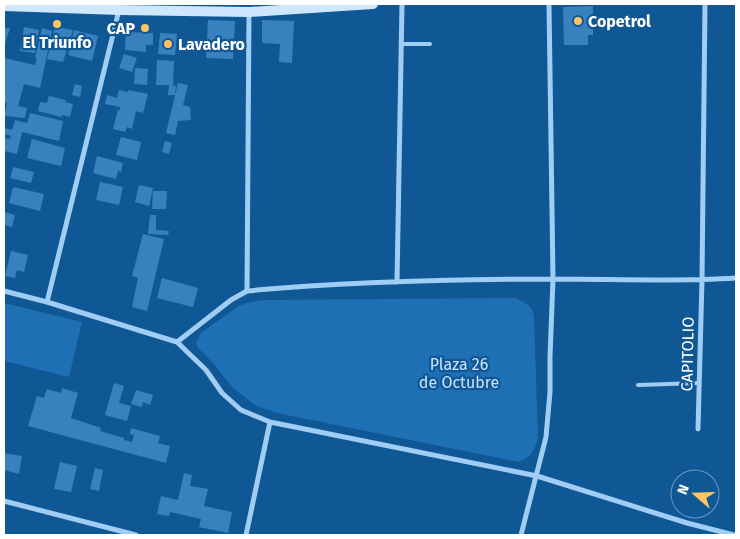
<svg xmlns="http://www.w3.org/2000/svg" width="740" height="539" viewBox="0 0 740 539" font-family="'Fira Sans',sans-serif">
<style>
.green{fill:#1f6fb4}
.building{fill:#3980bf}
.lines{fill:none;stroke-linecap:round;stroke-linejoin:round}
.lane{stroke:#a0cdf4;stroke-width:4}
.street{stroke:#a0cdf4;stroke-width:5}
.secondary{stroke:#cfe7fd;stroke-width:10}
.poi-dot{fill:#ffc462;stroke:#105796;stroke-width:2}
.labels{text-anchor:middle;stroke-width:4.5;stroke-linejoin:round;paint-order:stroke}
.poi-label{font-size:16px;font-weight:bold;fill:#fff;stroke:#105796;text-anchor:start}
.street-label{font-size:16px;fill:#fff;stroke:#105796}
.park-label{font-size:16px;fill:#c8e5fe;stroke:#105796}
</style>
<rect width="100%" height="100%" fill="#105796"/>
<path class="green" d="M516,298L530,306L534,315L538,439C534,451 531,457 519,462L277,413L255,405L233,388L214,364L198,348L196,343L201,333L238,306L250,302L266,300Z
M4,303L82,322L69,377L4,361Z"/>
<path class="building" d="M593,6V35H588V45H564L563,7Z
M208,20L235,21L233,59L206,58Z
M262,20L294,21L292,63L279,62L280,44L262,43Z
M24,27L39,30L35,53L20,51Z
M55,27L73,30L63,62L47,59Z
M4,28H10L4,47Z
M42,28L52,31L40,88L24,84L18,106L27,108L25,118L4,116L7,103L4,102L5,79H4V58L35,65L37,59L35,58Z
M74,30L98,36L92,61L68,55Z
M126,32L153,33V45H146V52L125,50Z
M160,33L177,34L175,55L158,54Z
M124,54L137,58L132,72L119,68Z
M157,60L174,61L173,86H176L175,95H168L169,85H156Z
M135,68L148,69L147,85L134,84Z
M178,83L188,85L183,105L190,107L191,120L178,121L175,135L166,133Z
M75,84L82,86L80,97L72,95Z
M119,90L128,92V90L148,94L143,113L136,111L132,129L127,127L125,132L113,129L118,110H120V107L105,104L107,95L117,98Z
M49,96L66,100L65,102L73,104L70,117L62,115L61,117L38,111L40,102L47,103Z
M30,113L63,121L59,141L22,132L17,154L4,151V138L10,139L11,136L4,134V128L12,130L15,120L27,123Z
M121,137L141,142L137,160L116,155Z
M32,139L65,148L61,166L27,158Z
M165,141L172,143L169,154L162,152Z
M97,156L123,163L121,172L118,171L116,179L93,173Z
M13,167L34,172L31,183L10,178Z
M100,182L123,187L119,205L96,200Z
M139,185L153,188L149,206L135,202Z
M13,187L44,194L40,211L9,203Z
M153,191H167L166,209H152Z
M4,212L15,215L12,227L4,225Z
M150,215H156V230L169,231L168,235L148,234Z
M143,234L164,239L147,311L132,307L138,278L132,276Z
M11,251L28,255L24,272L17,270L15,278L5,276Z
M162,278L198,288L193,307L157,298Z
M114,383L124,386L119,403L131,406L127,421L105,415Z
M62,388L78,393L71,418L101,428L100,431L124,438V440L132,442L134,435L130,434L131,428L160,436L158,443L170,446L166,463L28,426L37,396L44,398L47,389L61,393Z
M136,390L153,395L150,405L143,402L142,407L131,404Z
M4,453L22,456L19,474L4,470Z
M60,462L77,466L71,492L54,489Z
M95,468L103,470L99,491L90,489Z
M184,473L192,475L190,486L208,489L204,506L232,512L228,533L199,527L201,519L170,512L169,516L157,514L161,496L178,500Z"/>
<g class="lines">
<path class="lane" d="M401,44H430
M638,385L699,383"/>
<path class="street" d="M397,282L402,4
M4,291L47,302L177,342L206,370L222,393L241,410L270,422L537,476L687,523L734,535
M247,291L249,12
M47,302L119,10
M177,342L231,300L247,291C349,281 452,279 554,279C615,279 676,282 736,278
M698,429L702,280L705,4
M4,501L136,535
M246,535L270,422
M521,535L546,437L550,392V357L553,279L549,4"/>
<path class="secondary" d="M4,6L119,10L249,12L373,4"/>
</g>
<g class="poi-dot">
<circle cx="578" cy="21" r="5"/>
<circle cx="57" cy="24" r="5"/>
<circle cx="145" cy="28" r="5"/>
<circle cx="168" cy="44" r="5"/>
</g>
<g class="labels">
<g class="poi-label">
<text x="588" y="27">Copetrol</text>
<text x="135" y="34" text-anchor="end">CAP</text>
<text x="57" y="48" text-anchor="middle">El Triunfo</text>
<text x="178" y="50">Lavadero</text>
</g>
<g class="street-label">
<text transform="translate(687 354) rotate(-89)" y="6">CAPITOLIO</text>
</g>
<g class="park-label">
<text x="459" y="370">Plaza 26<tspan x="459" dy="18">de Octubre</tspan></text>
</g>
</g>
<rect width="740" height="539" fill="none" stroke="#ffffff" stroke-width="10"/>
<g transform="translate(695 494) rotate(290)"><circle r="24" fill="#105796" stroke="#709ac0"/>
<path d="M0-4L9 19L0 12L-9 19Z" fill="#ffc462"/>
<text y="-8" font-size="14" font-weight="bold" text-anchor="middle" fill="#ffffff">N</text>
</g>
</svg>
